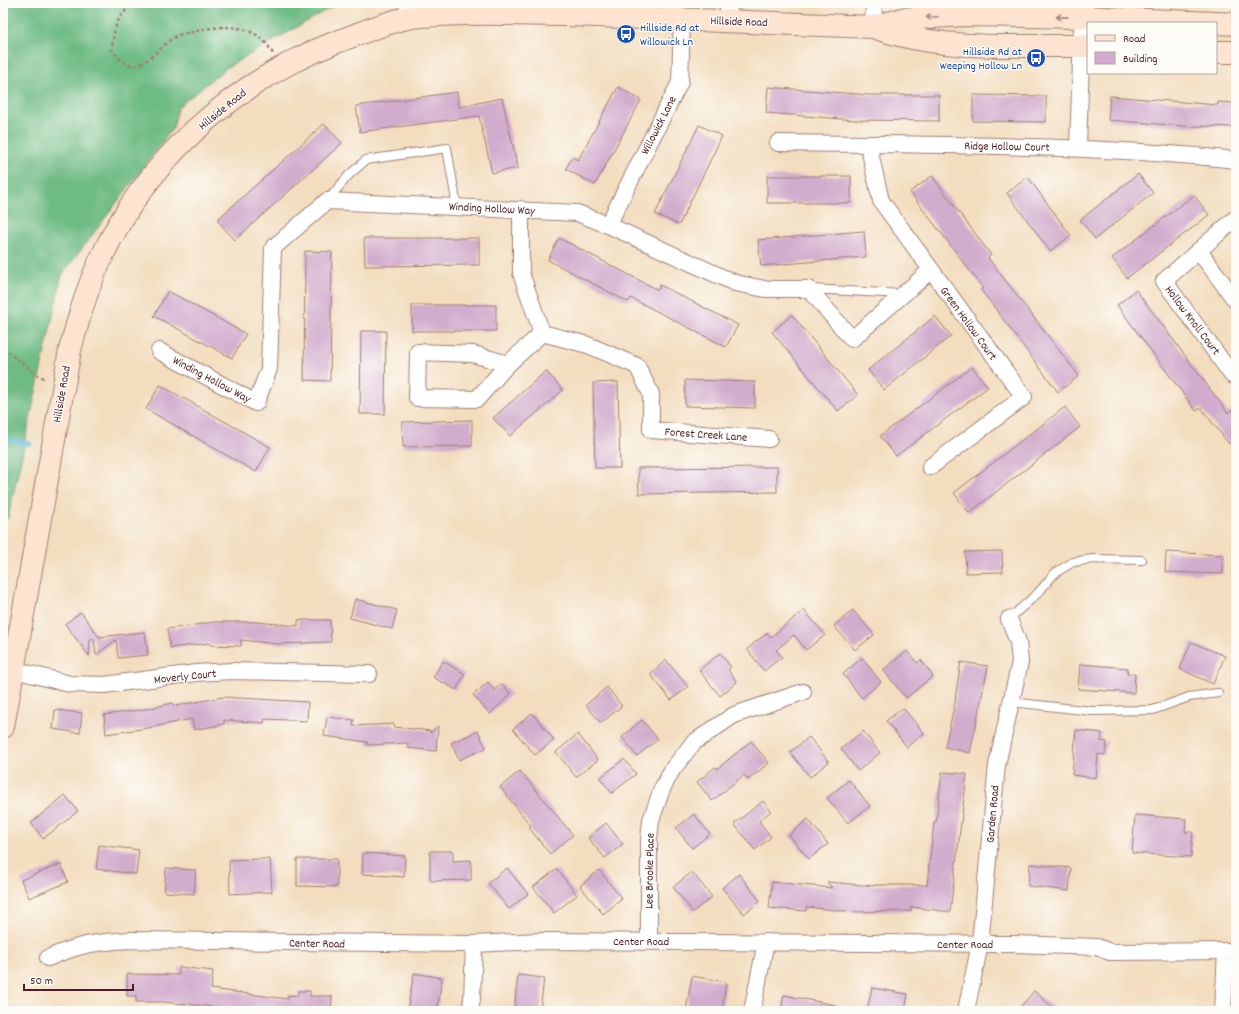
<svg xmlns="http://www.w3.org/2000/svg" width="1239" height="1014" viewBox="0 0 1239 1014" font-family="Dekko,sans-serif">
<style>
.forest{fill:#6ebb84;stroke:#5c6d58}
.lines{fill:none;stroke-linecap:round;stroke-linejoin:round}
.stream{stroke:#55b7d3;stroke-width:4.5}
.building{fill:#d2accd}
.lane-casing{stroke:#9e7e75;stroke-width:10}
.street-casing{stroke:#9e7e75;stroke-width:18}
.secondary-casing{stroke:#9e7e75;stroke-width:24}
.path{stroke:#9e7e75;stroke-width:2.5;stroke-dasharray:3 3;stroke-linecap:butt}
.lane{stroke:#fff;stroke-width:8}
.street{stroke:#fff;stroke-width:16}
.secondary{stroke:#fde4d1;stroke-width:22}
.oneway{stroke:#a4827e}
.labels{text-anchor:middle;stroke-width:3;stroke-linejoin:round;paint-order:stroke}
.street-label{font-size:12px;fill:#4a1f2b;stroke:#fdfcf7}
.transit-label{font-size:12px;fill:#164399;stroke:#fdfcf7;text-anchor:start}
</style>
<rect width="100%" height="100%" fill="#fdfcf7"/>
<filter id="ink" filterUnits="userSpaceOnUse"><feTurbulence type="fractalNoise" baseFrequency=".025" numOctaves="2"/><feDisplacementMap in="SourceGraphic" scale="8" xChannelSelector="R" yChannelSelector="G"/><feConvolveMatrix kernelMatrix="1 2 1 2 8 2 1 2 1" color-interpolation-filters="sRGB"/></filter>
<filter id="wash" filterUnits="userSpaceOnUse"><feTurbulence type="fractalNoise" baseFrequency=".012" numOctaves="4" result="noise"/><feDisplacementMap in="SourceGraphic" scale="16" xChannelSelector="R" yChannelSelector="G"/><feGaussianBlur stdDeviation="0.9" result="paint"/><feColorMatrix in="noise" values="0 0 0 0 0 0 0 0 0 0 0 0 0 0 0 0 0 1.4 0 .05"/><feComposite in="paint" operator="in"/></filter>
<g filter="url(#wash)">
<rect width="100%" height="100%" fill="#f3ddbf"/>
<path class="forest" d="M3,3H339L226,68L178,107L173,128L62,275L8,518L3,520Z"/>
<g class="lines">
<path class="stream" d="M3,439L30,444"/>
</g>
<g id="blocks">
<path class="building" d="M618,87L641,100L595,185L566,169L572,157L578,160Z
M768,87L869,95H939V121L856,120L766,113Z
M457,92L459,107L502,98L518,168L492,173L479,116L360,132L356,106Z
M973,95L1046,96V122L973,121Z
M1110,96L1218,105V102L1236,103V127L1196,126V127L1108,120Z
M324,124L342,143L235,240L217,220Z
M699,125L722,136L679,225L655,214Z
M1138,174L1153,193L1095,239L1080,220Z
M767,176H851V203H767Z
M932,176L991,255L988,258L1079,376L1058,392L981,290L983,288L910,192Z
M1028,177L1071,236L1050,251L1007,193Z
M1194,195L1209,215L1127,278L1112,258Z
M864,231L866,257L761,266L758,240Z
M364,238H479V265L365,266Z
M559,238L658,290L660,285L738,325L726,347L631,298L628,302L548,260Z
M305,251L332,252L330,381L304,380Z
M1136,290L1228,413L1236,407V439L1229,444L1201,408L1196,411L1117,305Z
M168,291L246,334L232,358L154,316Z
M412,305H496V331H412Z
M792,315L858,395L838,411L772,332Z
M935,316L951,336L884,390L868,370Z
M361,331H386L385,414H360Z
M972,367L988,387L896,456L880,436Z
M546,371L563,390L510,436L493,418Z
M685,380L755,382V408L685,406Z
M618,382L620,468H595L593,383Z
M160,385L270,447L256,472L146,409Z
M1065,407L1080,427L969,513L954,493Z
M472,420V446L403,447L402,422Z
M777,467V492L639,494L638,468Z
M1002,551L1003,572L966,573L965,552Z
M1166,552L1223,555V574L1165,572Z
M355,599L397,610L392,629L350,618Z
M804,610L825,635L806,650L794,635L776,650L782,657L764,671L747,649L767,633L771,637Z
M853,610L874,635L855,650L834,626Z
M81,612L99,637L145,632L148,655L118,658L116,640L96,655L94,639H90L89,656L65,624Z
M298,620H330L331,642L278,644L241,640V646L210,645V643L170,648L167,629L215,622H257L298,626Z
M1191,642L1225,656L1213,684L1180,669Z
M907,651L917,663L921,660L933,676L906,698L883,670Z
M720,653L731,667L728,670L737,682L720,696L699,670Z
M862,658L881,682L862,698L843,674Z
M666,660L688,687L671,700L650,674Z
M443,661L465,674L456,690L433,677Z
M961,662L988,666L970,753L945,747L956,698H955Z
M1080,664L1128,668L1127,674H1135L1134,693L1078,689Z
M488,682L494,690L502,684L511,694L490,714L473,695Z
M607,687L622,706L601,723L586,705Z
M223,697L308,702L307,721L265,719L264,723L224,720V724L194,730L192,719L148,728L106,734L104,715L141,710L173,703L174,706Z
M903,708L924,733L907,747L886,721Z
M55,710L82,713L80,733L53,729Z
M532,713L554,740L535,755L513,729Z
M327,717L354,720L353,726L394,724V727L431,731L430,733L438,726L436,751L408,748V743L367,745V742L324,736Z
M642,720L658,739L637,756L622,737Z
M1076,730L1102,733L1101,741L1107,742L1105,755L1098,754L1096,778L1072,775Z
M478,731L486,748L459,760L451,743Z
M863,731L880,753L858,771L841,749Z
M578,734L598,760L576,777L556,752Z
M809,737L829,762L810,777L790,752Z
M751,741L769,763L748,780L744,775L712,801L697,782L715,767L717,769Z
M624,759L636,774L612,793L600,778Z
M520,771L573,835L550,854L529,828L531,826L500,787Z
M942,772L967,774L950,912L911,907V911L854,912L806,907V911L769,908L772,882L832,888L827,882L874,886V885H927L934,822H936Z
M849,780L870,806L848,823L827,798Z
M65,795L78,811L43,839L31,823Z
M763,801L771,811L759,821L771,837L755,850L734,824Z
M694,814L710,834L692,848L676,828Z
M1135,815L1186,819L1185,832H1193L1191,857L1132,853Z
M808,819L828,844L809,859L789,835Z
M606,823L623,844L605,858L588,838Z
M99,845L139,850L136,874L96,869Z
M430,851H453V861L471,860V880L430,881Z
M363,853L405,856L404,877L362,874Z
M258,859H270L272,892L230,894L229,860Z
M297,859H337V887L297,886Z
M61,864L68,882L29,898L21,880Z
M1030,864L1071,868L1069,891L1028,886Z
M166,868L196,870L194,894L164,892Z
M507,868L528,894L509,909L488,883Z
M557,869L577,895L554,913L533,887Z
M599,870L622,899L603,914L580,886Z
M692,872L712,897L693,912L673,887Z
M739,874L760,901L744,914L722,888Z
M179,967L213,971L211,989L288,999V995L298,996V991H310V996H332L331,1011H226L227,1008L163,1002H136V996H127V974L179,975Z
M414,973L442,978L437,1011H407Z
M518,975L544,978L540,1011H514Z
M692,976L726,982L722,1011H686Z
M872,988L908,994L905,1011H867Z
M1034,991L1057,1011H1017Z
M784,995L835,1005L834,1011H781Z"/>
</g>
</g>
<g filter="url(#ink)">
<use href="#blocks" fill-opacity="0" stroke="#9e7e75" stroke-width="1"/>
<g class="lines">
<defs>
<path id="lane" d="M327,201L349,175L366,160L447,148L457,207
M810,289L903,294
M1009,619L1038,593L1055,573L1073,562L1093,559L1142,560
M1011,702L1092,711L1153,710L1189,697L1218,693"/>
<path id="street" d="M407,3L410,17
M727,3L731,20
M873,27L874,3
M778,143C931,145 1084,144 1236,160
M868,144L881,201L1024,397L930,467
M1078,147L1083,3
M521,209V273L542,333
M1236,218L1164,281L1232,375L1236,372
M608,225L680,82L682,19
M1199,251L1236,301
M542,333L588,345L637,366L651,394V430L769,439
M159,351L256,403L269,369L273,248L327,201L577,213L608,225L735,283L765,289H809L852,339L931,270
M508,364L477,399L417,398L418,352L473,354L508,364L542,333
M3,667L70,684L104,685L196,673L232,671L369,674
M649,941V839L651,820L662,789L672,770L693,743L734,715L803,692
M48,958C80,944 96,942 131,940L474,944L539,941L1015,944L1097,947L1110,952L1236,951
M470,1011L472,999L474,944
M752,1011L766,942
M966,1011L980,944L997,765L1020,662L1018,642L1009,619
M1223,1011L1226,952"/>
<path id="secondary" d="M1216,23L1236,24
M873,27C941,52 1017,45 1088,46
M1216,52H1236
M3,727L70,350C78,321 86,291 99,263C144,162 232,83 334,43C356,35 391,20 412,17C428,15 445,15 461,14C506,13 551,15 597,16C689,20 781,23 873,27L902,19L964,15L1083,17L1213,23"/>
</defs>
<use href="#lane" class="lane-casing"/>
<use href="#street" class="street-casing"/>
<use href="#secondary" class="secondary-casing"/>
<path class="path" d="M136,3C117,13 113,30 112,50C118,57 125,67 136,65C151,62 162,44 175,37C180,34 187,33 193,32C222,24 257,22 273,54
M3,348L39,376L47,379"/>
<use href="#lane" class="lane"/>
<use href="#street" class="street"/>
<use href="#secondary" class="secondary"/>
</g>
<defs><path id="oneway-shaft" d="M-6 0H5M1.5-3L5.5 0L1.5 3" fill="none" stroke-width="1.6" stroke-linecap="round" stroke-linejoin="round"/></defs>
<g class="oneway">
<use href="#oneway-shaft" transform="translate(932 17) rotate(177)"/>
<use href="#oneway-shaft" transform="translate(1062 17) rotate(-179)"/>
</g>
</g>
<defs>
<symbol id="bus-disc" viewBox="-11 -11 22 22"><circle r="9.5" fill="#1a4fb4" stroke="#fdfcf7"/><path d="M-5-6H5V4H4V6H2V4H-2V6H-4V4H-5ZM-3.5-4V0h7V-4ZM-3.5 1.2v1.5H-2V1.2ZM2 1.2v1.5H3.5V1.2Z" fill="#fff"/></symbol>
</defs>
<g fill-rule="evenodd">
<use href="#bus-disc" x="615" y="23" width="22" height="22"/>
<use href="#bus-disc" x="1025" y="47" width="22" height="22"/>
</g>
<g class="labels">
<g class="street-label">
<text transform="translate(739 21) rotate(2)" y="4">Hillside Road</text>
<text transform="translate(222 109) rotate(-39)" y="4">Hillside Road</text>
<text transform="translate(658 125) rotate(-63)" y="4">Willowick Lane</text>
<text transform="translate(1007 146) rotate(1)" y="4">Ridge Hollow Court</text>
<text transform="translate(492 208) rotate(3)" y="4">Winding Hollow Way</text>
<text transform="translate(1193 320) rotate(53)" y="4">Hollow Knoll Court</text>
<text transform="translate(969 323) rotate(54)" y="4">Green Hollow Court</text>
<text transform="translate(212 379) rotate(28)" y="4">Winding Hollow Way</text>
<text transform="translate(61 394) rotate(-80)" y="4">Hillside Road</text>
<text transform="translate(706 434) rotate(4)" y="4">Forest Creek Lane</text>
<text transform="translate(185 676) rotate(-6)" y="4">Moverly Court</text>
<text transform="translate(992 814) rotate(-85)" y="4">Garden Road</text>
<text transform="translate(649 871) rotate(-89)" y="4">Lee Brooke Place</text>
<text x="641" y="945">Center Road</text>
<text transform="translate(317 943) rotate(1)" y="4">Center Road</text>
<text x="965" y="948">Center Road</text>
</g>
<g class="transit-label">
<text x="640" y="31">Hillside Rd at<tspan x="640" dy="14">Willowick Ln</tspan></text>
<text x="1022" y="55" text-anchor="end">Hillside Rd at<tspan x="1022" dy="14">Weeping Hollow Ln</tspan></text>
</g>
</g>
<rect width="1239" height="1014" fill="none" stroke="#fdfcf7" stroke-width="16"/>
<rect x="1087" y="22" width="130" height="52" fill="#fdfcf7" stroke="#b5a4a5"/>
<rect x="1095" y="35" width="20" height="6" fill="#fde4d1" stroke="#b5a4a5"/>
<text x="1123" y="42" font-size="12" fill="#4a1f2b">Road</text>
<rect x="1095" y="52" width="20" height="12" fill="#d2accd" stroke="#b5a4a5"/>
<text x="1123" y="62" font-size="12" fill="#4a1f2b">Building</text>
<path d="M24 984v6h109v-6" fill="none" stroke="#4a1f2b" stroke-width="2"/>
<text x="30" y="984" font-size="12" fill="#4a1f2b" stroke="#fdfcf7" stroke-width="3" paint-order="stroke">50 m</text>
</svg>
